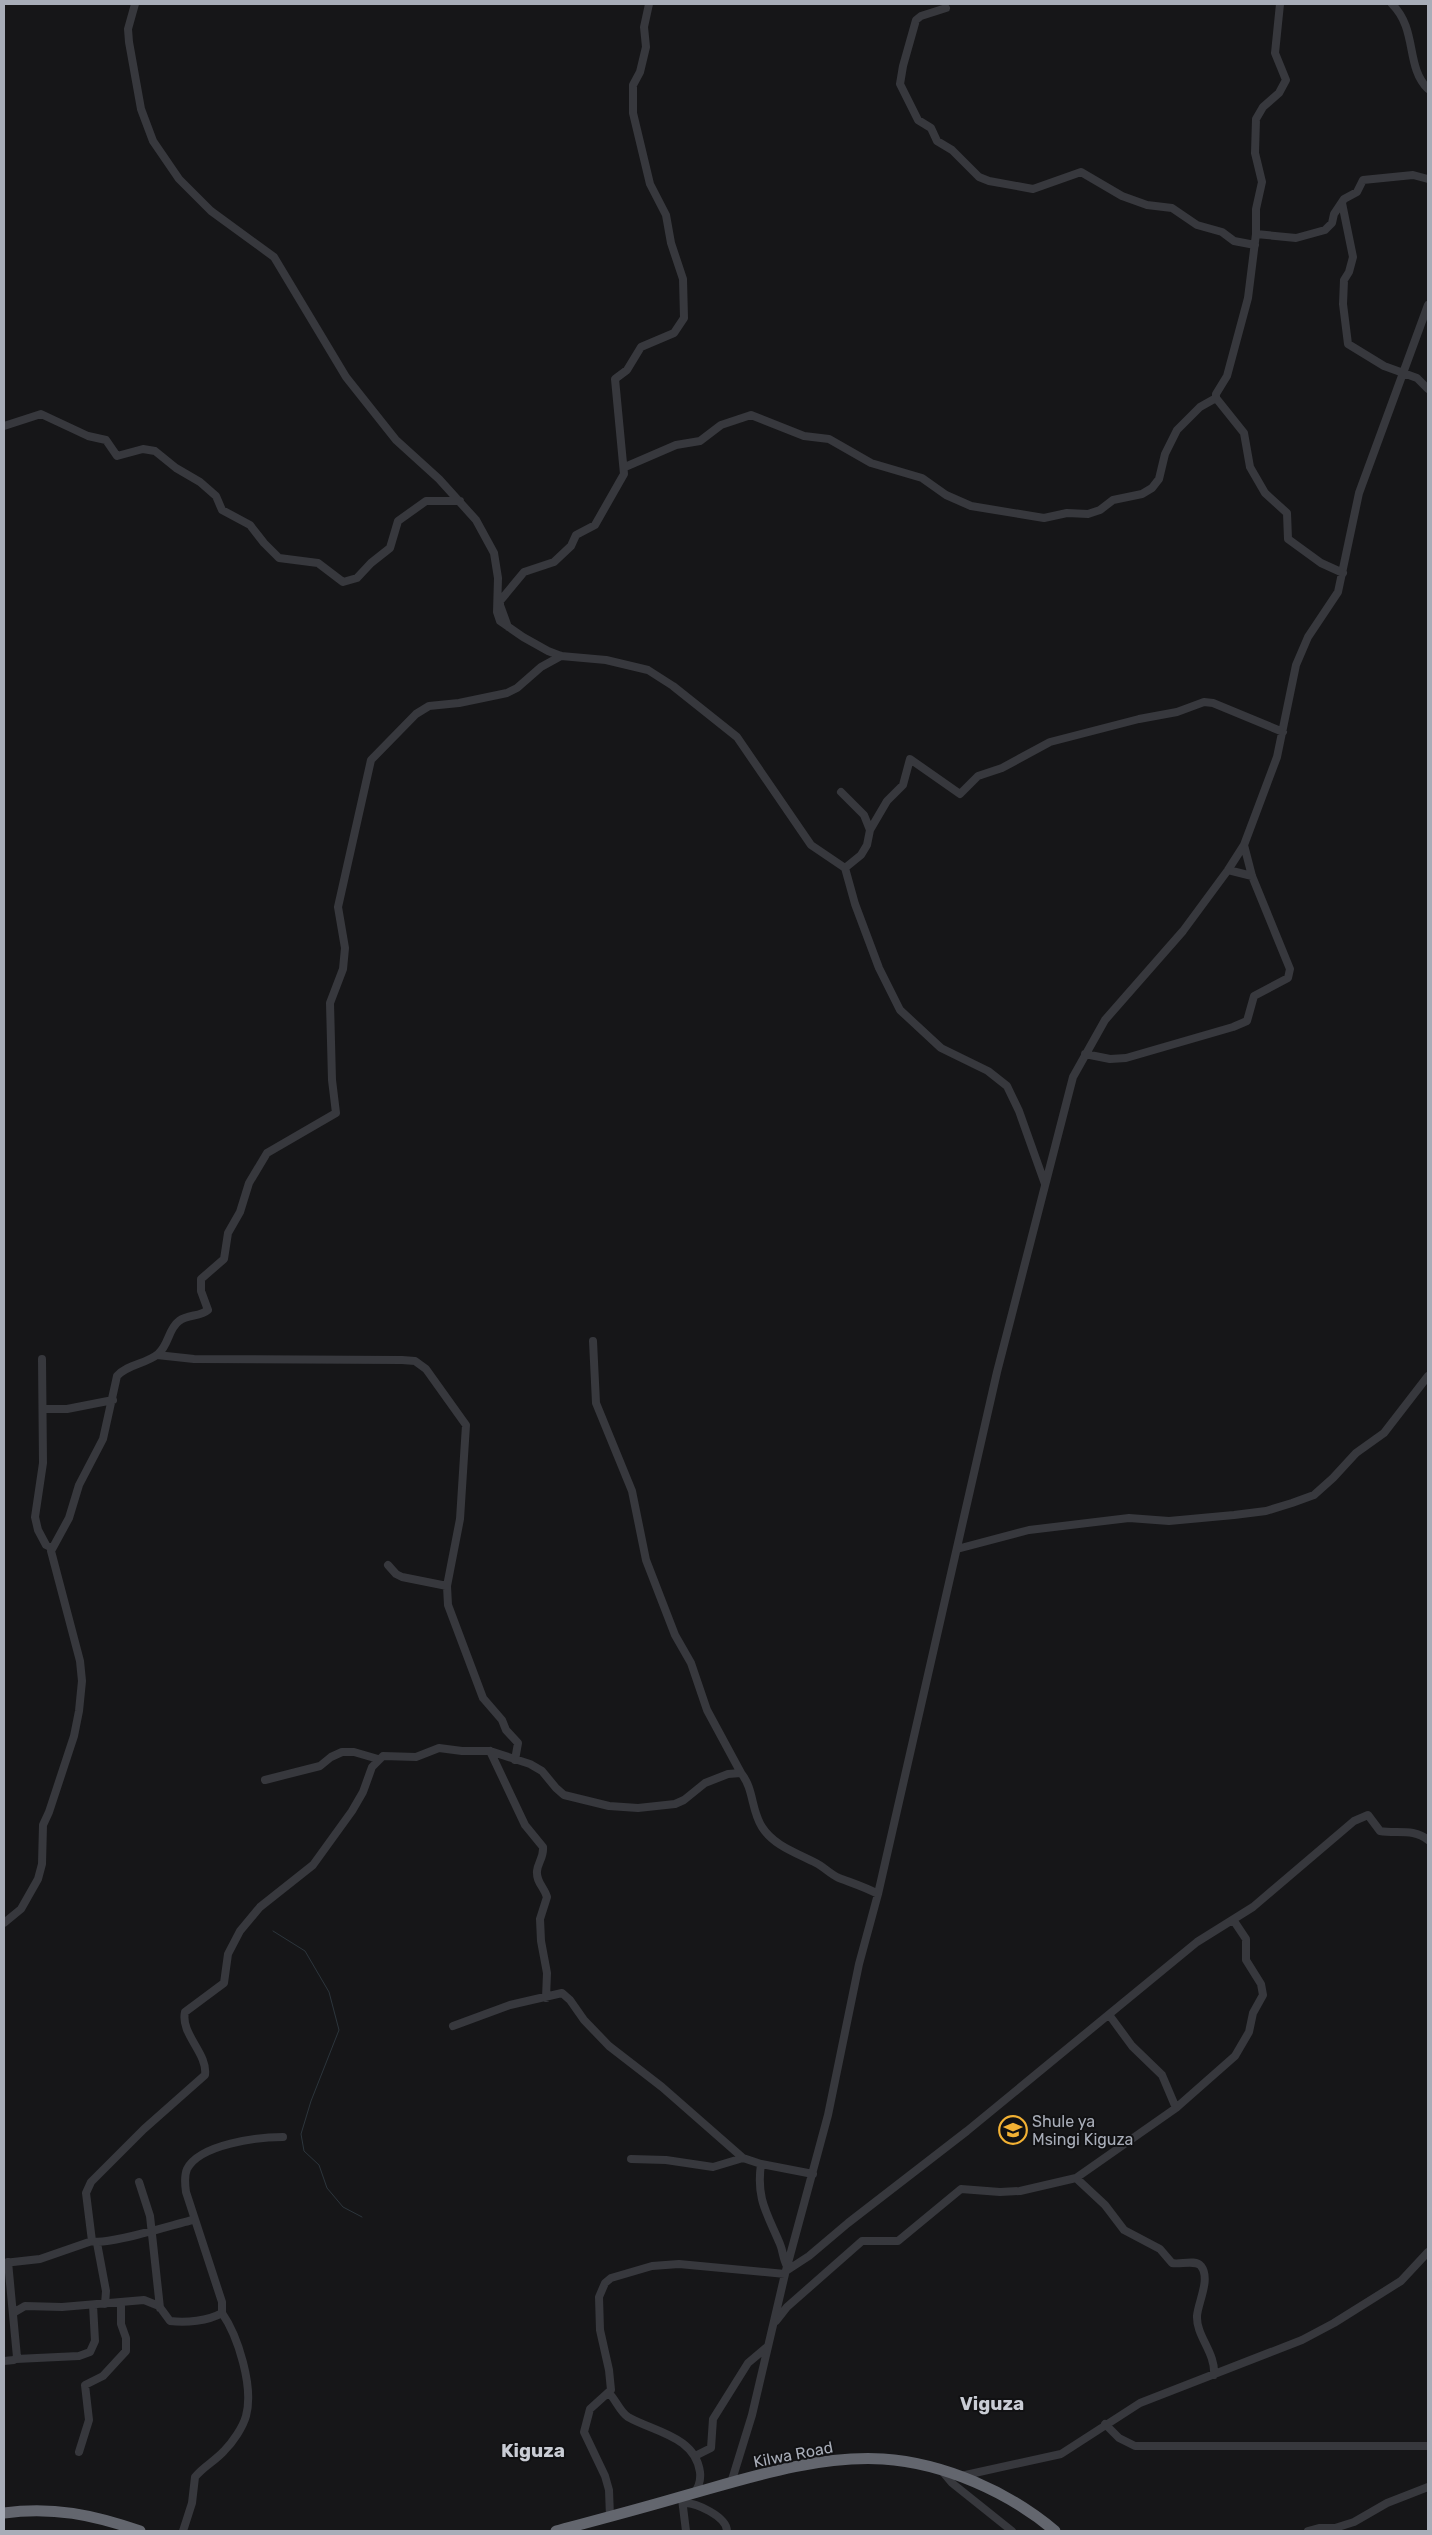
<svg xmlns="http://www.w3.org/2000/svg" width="1432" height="2535" viewBox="0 0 1432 2535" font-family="Rubik,sans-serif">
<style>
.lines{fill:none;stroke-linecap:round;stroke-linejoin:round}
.stream{stroke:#2c353c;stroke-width:1}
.minor{stroke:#37383d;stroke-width:8}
.highway{stroke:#63666e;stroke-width:11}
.labels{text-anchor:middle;stroke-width:4;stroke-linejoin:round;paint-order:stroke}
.poi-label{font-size:16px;fill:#a8adb8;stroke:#111113;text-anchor:start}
.street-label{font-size:16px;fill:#a8adb8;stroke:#111113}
.quarter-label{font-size:19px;font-weight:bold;fill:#c9ccd4;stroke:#111113}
</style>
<rect width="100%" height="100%" fill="#161618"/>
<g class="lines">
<path class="stream" d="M273,1931L305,1951L329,1992L339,2030L311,2101L301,2134L304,2151L319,2165L327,2188L343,2207L362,2217"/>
<path class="minor" d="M135,4L128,29L129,42L141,109L153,141L179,179L211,211L274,257L346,377L396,440L439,479L476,520L494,553L498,578L497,612L500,621L523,637L548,651L561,656L606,660L648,670L673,686L737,737L811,845L845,868L855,904L879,968L900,1010L941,1048L988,1071L1007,1086L1019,1111L1045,1184
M1280,4L1275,53L1286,80L1279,93L1263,107L1256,119L1255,153L1262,182L1256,209V234L1248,298L1227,376L1216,394V398L1244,433L1250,467L1265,493L1287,513L1288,539L1321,563L1343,573
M1392,4C1418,30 1405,66 1428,89
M946,8L921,16L916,20L903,66L900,84L918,120L931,128L937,141L952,150L979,177L989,181L1033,189L1081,172L1122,196L1147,205L1172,208L1197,225L1222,232L1234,241L1255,245
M1342,203L1353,257L1349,272L1344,280L1343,304L1348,344L1384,366L1417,378L1428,389
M1256,234L1296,238L1325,230L1332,223L1334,214L1344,199L1357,192L1363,180L1413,175L1428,179
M4,426L41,414L88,436L106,440L117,456L143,449L155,451L176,468L200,482L216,496L222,510L250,525L264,543L279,558L318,563L343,582L357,578L371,563L390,548L398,521L426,501H460
M625,467L676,445L700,441L721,425L751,415L804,436L829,439L871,463L922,478L946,495L971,506L1044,518L1067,513L1088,514L1100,510L1113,500L1142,494L1152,488L1159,479L1165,454L1177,430L1200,407L1216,398
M508,627L500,605V601L524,572L554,562L571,546L576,535L595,525L624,474L615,379L627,370L641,347L674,333L684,318L683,279L671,243L666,215L650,184L633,113V85L640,72L646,47L644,27L649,4
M841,792L864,815L870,830
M845,868L861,855L867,845L870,830L887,801L903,785L910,759L960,794L978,776L1002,768L1050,742L1139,719L1177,712L1204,702L1213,703L1283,732
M1228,870L1252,876
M1085,1054L1110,1059L1126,1058L1233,1027L1247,1021L1254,996L1288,978L1290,969L1252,876L1244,845
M593,1341L596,1403L632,1491L646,1560L675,1635L691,1663L707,1710L741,1773
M157,1355L194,1359L402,1360L415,1361L426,1369L466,1425L460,1519L447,1586L448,1605L483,1698L502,1720L506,1730L518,1743L515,1760
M42,1359L43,1463L35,1517L38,1530L46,1545L52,1548
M43,1409H67L113,1400
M957,1549L1029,1530L1129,1518L1169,1521L1234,1515L1266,1511L1292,1503L1314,1495L1333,1478L1356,1453L1384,1433L1428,1376
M388,1565L396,1574L402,1577L447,1586
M490,1751L525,1825L543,1847C544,1857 538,1862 537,1871C536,1882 544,1887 547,1897L540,1919L541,1941L547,1973L546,1998
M265,1780L320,1766L331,1757L342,1752H354L378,1759
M4,1923L21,1909L38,1879L42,1864L43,1825L49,1812L74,1736L79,1711L82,1681L80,1661L51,1551L69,1518L79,1485L103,1439L117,1376C128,1364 146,1364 158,1354C169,1345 168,1329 179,1321C188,1314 200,1317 208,1310L201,1291V1279L224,1259L228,1233L240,1212L249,1183L267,1153L336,1113L332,1080L330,1003L343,969L345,948L338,907L371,760L416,714L429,706L459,703L507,693L517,688L541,667L561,656
M1110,2016L1132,2046L1162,2075L1176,2108
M453,2026L510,2005L562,1993L570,2000L584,2020L609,2046L662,2087L743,2158L761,2164L813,2174
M631,2159L666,2160L713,2167L743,2158
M761,2164C756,2199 767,2213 780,2244C783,2251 783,2259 787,2266
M1076,2178L1176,2108L1235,2056L1249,2032L1253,2013L1263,1995L1261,1984L1246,1960V1939L1234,1921
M139,2182L150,2216L160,2308
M92,2241L86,2193L91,2182L144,2129L205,2075C208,2053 180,2034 185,2012L224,1983L228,1954L240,1931L260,1907L313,1865L352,1811L363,1792L372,1767L383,1756L416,1757L439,1748L462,1751H490L530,1764L542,1771L556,1788L564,1795L609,1806L638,1808L675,1804L684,1800L705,1783L728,1774L741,1773C754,1789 751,1810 762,1827C774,1846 797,1853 816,1863C824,1867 830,1874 839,1878C852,1883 865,1887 878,1894
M97,2243L106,2291L105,2304
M4,2263L40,2259L92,2241C107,2246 174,2224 193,2220
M786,2271L809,2256L848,2223L967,2131L1197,1942L1253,1907L1354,1821L1368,1815L1380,1831C1396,1834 1414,1828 1428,1840
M13,2313L25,2306L62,2307L144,2300L159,2306L170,2321C186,2323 208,2321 222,2313V2302L186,2192C185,2185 184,2176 187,2169C200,2144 258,2137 283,2137
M776,2321L787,2307L862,2241H898L961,2189L1000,2192L1020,2191L1076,2178L1105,2205L1124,2230L1160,2249L1172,2263C1180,2265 1195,2259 1201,2266C1211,2279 1198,2302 1197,2316C1196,2336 1216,2353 1214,2375
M16,2359L79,2356L90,2352L95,2341L93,2305
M4,2361L14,2360L17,2357L8,2262
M609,2393C616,2400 620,2412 628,2417C654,2432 695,2436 700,2472C701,2481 699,2487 694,2493
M1105,2424L1119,2438L1135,2446H1428
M79,2452L89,2420L85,2385L103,2376L126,2351V2338L121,2324V2303
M695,2456L711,2448L713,2419L748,2363L767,2347
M942,2471L952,2483L1012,2531
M961,2476L1061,2454L1140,2403L1302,2340L1334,2323L1401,2281L1428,2252
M731,2483L752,2415L785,2274L828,2115L859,1964L878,1894L997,1372L1073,1077L1105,1020L1183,931L1228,870L1244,845L1277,757L1296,665L1308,637L1338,592L1359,493L1428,305
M682,2499L686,2531
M683,2503C696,2502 727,2517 727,2531
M610,2517L609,2490L605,2476L584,2432L590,2409L611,2390L609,2370L600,2330L599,2297L605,2283L611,2278L652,2266L679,2264L785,2274
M183,2531L192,2503L195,2477C204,2466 215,2461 224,2451C233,2442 243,2427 246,2416C254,2387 238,2336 222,2313
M1308,2531L1319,2528H1335L1354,2522L1387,2503L1428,2487"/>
<path class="highway" d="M4,2513C52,2506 94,2515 140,2531
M556,2531C597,2520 639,2509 680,2497C745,2479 815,2455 883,2459C944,2463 1009,2492 1055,2531"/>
</g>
<defs>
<symbol id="school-ring" viewBox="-11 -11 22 22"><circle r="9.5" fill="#111113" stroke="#f2b134" stroke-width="1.5"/><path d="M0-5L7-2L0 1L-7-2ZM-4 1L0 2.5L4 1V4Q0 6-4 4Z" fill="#f2b134"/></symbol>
</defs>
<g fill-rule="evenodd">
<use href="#school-ring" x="997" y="2114" width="32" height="32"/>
</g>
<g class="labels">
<g class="poi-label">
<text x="1032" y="2127">Shule ya<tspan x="1032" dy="18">Msingi Kiguza</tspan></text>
</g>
<g class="street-label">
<text transform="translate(793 2454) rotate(-11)" y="6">Kilwa Road</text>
</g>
<g class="quarter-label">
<text x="992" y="2410">Viguza</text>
<text x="533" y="2457">Kiguza</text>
</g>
</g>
<rect width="1432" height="2535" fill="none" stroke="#a8adb8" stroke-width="10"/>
</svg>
